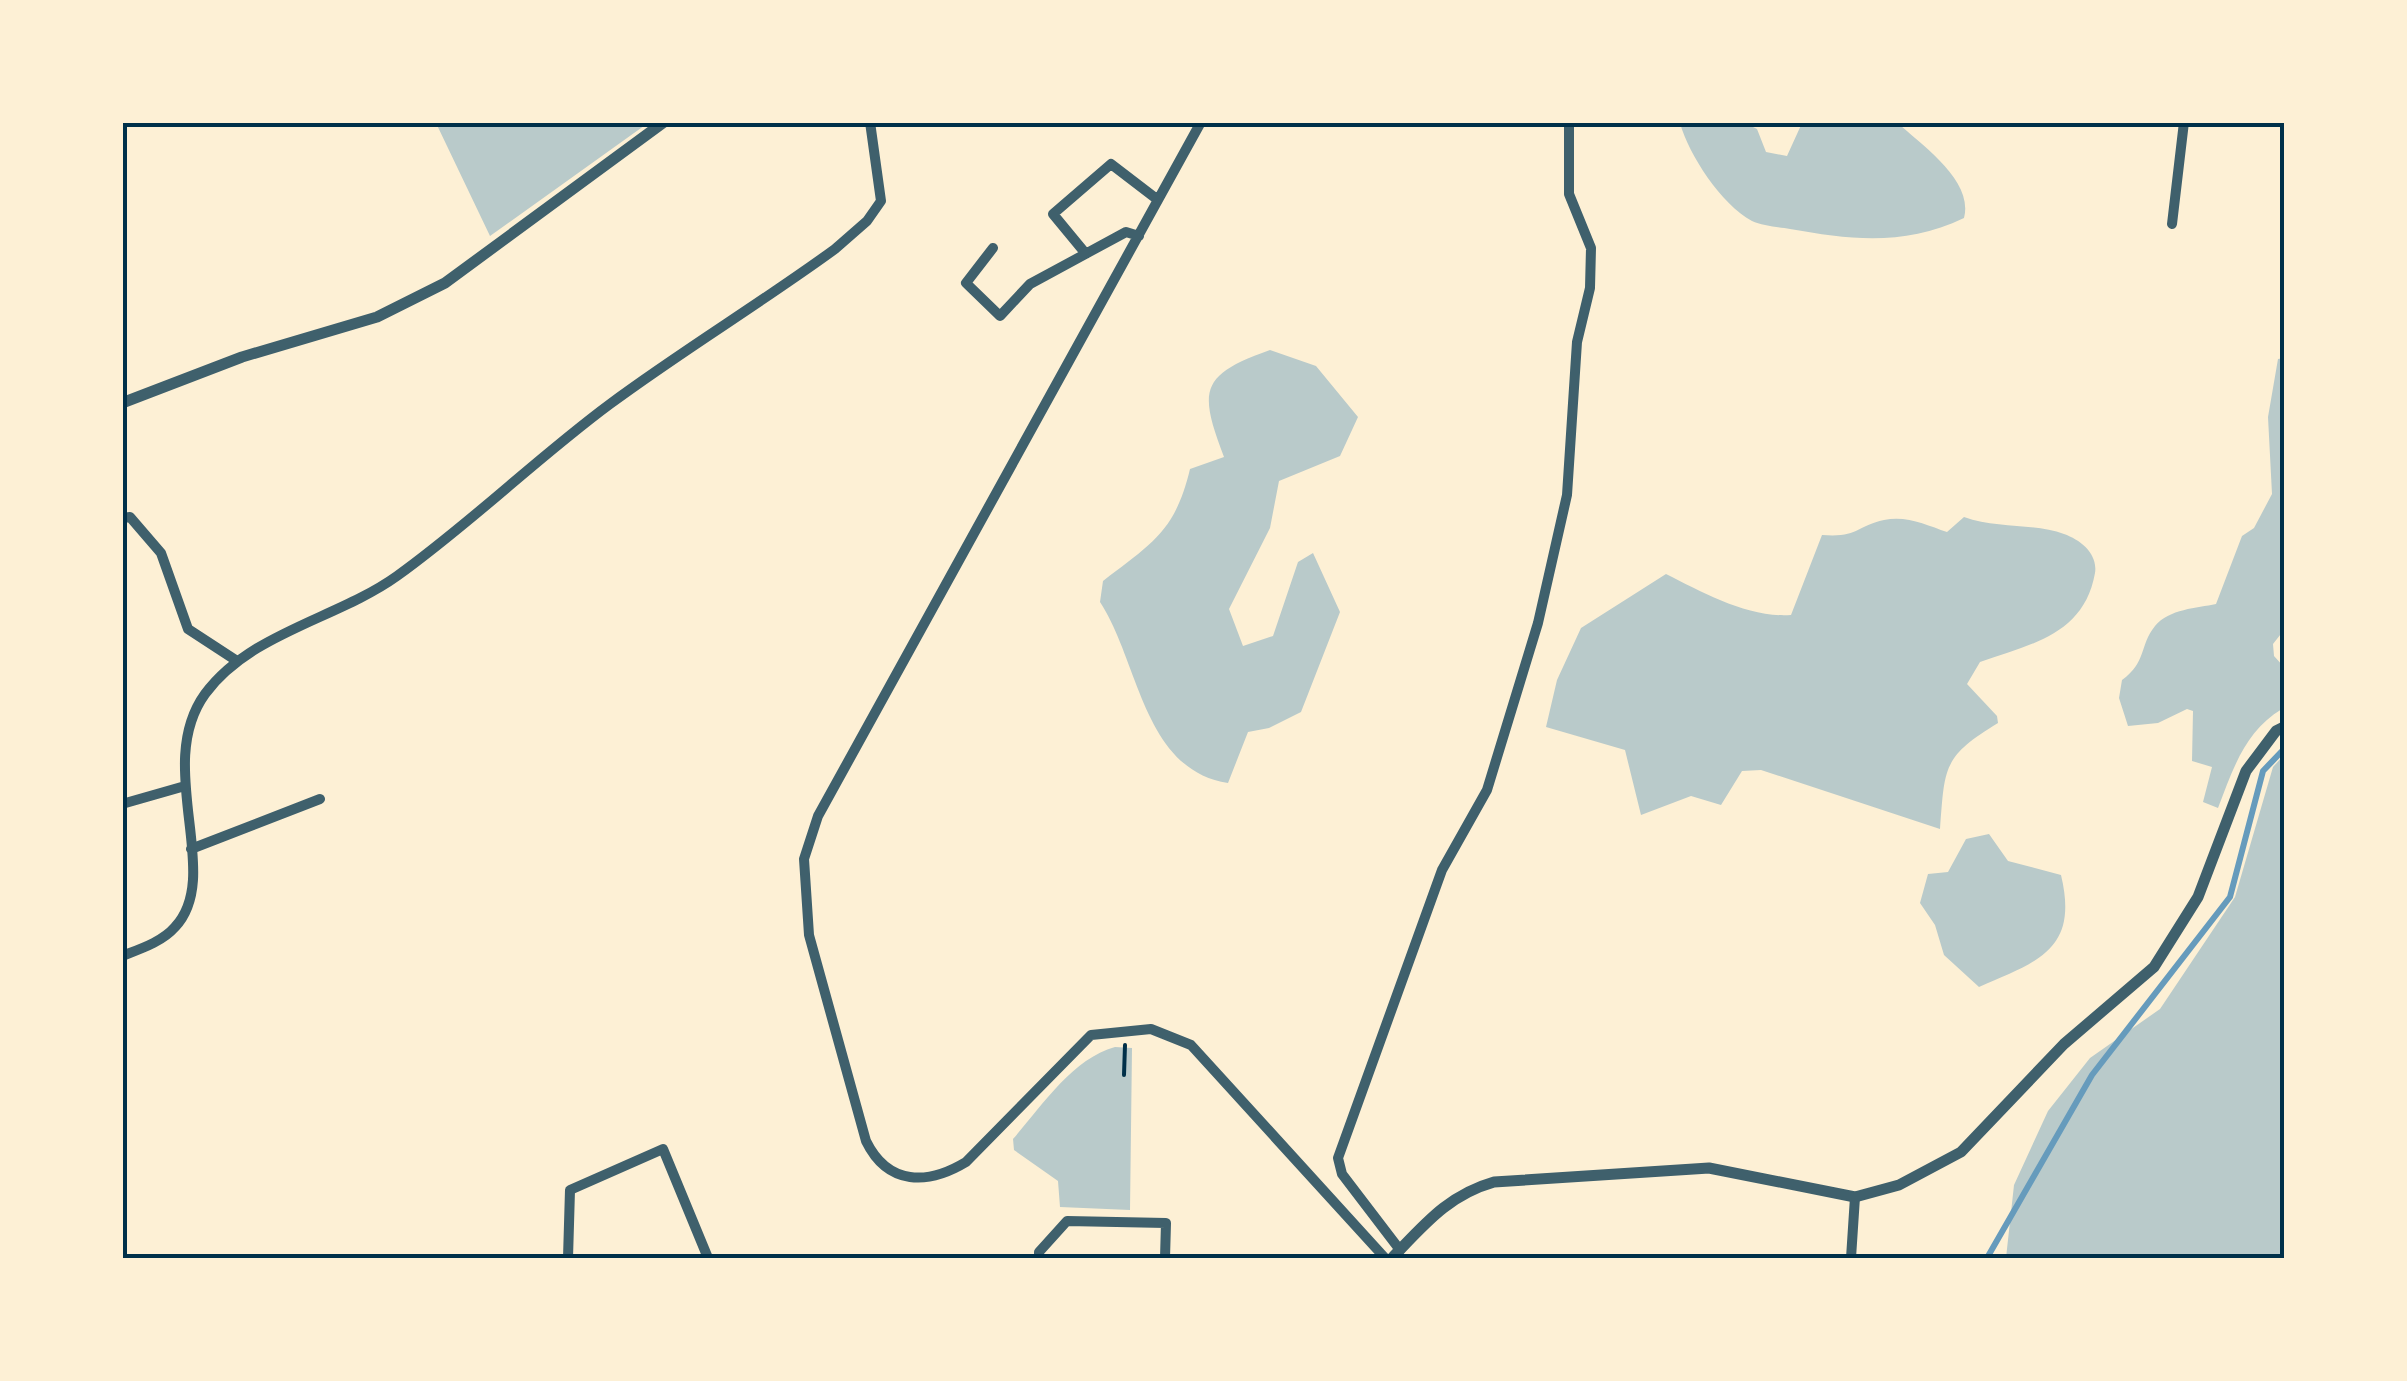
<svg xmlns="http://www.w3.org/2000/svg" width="2407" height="1381" viewBox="0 0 2407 1381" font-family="'Alegreya Sans',sans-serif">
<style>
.green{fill:#b9caca}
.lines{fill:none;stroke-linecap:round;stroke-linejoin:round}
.stream{stroke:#669bbc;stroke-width:6}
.path{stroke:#003049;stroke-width:4}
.minor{stroke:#3f606c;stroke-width:10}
.tertiary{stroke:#3f606c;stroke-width:11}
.neatline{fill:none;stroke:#003049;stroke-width:4}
</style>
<rect width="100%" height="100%" fill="#fdf0d5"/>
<path class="green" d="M436,123H648L490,236Z
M1680,123H1745L1757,129L1766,152L1787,156L1802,123H1898C1921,145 1974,180 1964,218C1905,246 1852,240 1790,229C1779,227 1762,226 1752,221C1721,204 1689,155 1680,123Z
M1270,350L1316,366L1358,417L1340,456L1279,481L1270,528L1229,609L1243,646L1273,636L1298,562L1313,553L1340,612L1301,712L1269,728L1248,732L1228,783C1143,770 1139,661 1100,602L1103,581C1152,543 1175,532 1190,469L1224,457C1199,391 1199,375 1270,350Z
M2284,358V630L2273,644L2274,656L2284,667L2282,709C2245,731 2233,769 2218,808L2203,802L2212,767L2192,761L2193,711L2187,709L2158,723L2128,726L2119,698L2122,680C2147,662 2139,646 2155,626C2169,609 2197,608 2216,604L2242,536L2254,528L2272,494L2268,417L2278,359Z
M1964,517C1997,529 2036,523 2064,534C2081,540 2098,554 2095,573C2084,635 2031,644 1980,662L1967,684L1997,716L1998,723C1942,757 1945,767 1940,829L1761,770L1742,771L1721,805L1691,796L1641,815L1625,750L1546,727L1557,680L1581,628L1666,574C1704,593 1748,618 1791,615L1822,535C1858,538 1856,526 1884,520C1906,515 1927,525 1947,532Z
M2284,755V1258H2006L2014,1185L2048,1111L2090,1058L2160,1009L2235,897L2273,767Z
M1989,834L2008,861L2061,875C2079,950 2038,961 1979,987L1944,955L1935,925L1920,903L1928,874L1948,872L1966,839Z
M1115,1047L1132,1048L1130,1210L1060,1207L1058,1181L1014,1150L1013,1139C1042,1106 1072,1059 1115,1047Z"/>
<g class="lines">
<path class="stream" d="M1987,1258L2092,1075L2230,897L2263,771L2284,749"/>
<path class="path" d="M1124,1075L1125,1045"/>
<path class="minor" d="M1201,122L818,816L804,859L809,935L866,1141C888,1186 928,1185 966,1162L1091,1035L1151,1029L1191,1045L1385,1258
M122,123L125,122
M2172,224L2184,122
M993,248L966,283L1000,316L1030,284L1126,232L1139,236
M1086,254L1053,214L1111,164L1158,200
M122,518L130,517L161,553L188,629L237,661
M122,804L185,786
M191,849L320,799
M122,956C140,949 162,942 175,927C224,875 153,766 205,694C251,632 337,619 397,576C471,523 537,458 610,404C683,350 761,303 835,249L867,221L881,201L870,122
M1400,1250L1342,1174L1338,1158L1442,870L1487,790L1538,623L1567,495L1577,342L1590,288L1591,248L1569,194V122
M568,1258L570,1190L663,1149L708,1258
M1039,1258V1252L1067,1221L1166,1223L1165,1258
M1851,1258L1855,1197"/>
<path class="tertiary" d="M122,403L242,357L377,317L445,283L664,122
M1392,1258C1424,1225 1448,1195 1494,1182L1709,1168L1855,1197L1899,1185L1961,1152L2064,1044L2154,967L2198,897L2246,771L2276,731L2284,727"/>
</g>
<rect width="2407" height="1381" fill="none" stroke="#fdf0d5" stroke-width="250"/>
<rect x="125" y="125" width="2157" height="1131" class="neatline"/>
</svg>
